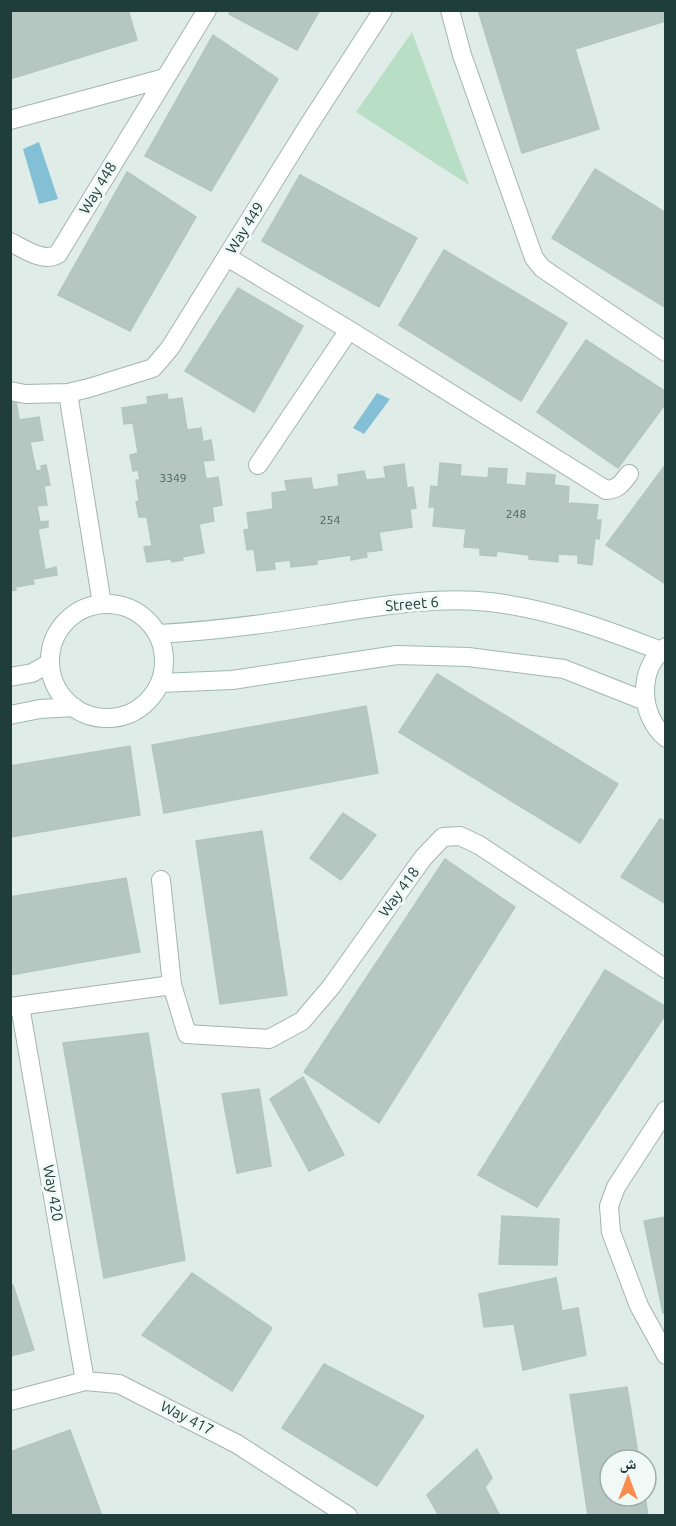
<svg xmlns="http://www.w3.org/2000/svg" width="676" height="1526" viewBox="0 0 676 1526" font-family="Ubuntu,'Noto Naskh Arabic',sans-serif">
<style>
.green{fill:#b8dfc6}
.water{fill:#84c0d5}
.building{fill:#b6c7c2;stroke:#b2c6c0;stroke-width:1.5}
.lines{fill:none;stroke-linecap:round;stroke-linejoin:round}
.street-casing{stroke:#a3b4b0;stroke-width:20}
.secondary-casing{stroke:#9eb9b2;stroke-width:20}
.street{stroke:#fff;stroke-width:18}
.secondary{stroke:#fff;stroke-width:18}
.labels{text-anchor:middle;stroke-width:6;stroke-linejoin:round;paint-order:stroke}
.number-label{font-size:12px;fill:#46605b}
.street-label{font-size:15px;fill:#203e39;stroke:#f1f9f6}
</style>
<rect width="100%" height="100%" fill="#e0ece8"/>
<path class="green" d="M412,32L469,185L356,112Z"/>
<path class="water" d="M39,142L58,199L39,204L23,149Z
M377,393L390,399L364,434L353,428Z"/>
<path class="building" d="M10,10H128L137,40L10,79Z
M231,10H320L297,50L229,14Z
M478,10H666V21L575,49L599,129L522,153Z
M213,35L278,79L211,191L145,156Z
M595,169L666,213V308L552,238Z
M127,172L196,217L130,331L58,295Z
M300,175L417,238L379,307L262,241Z
M444,250L567,323L521,401L399,325Z
M238,288L303,326L254,412L185,371Z
M586,340L666,392V403L618,468L537,412Z
M167,394L168,400L182,398L187,430L201,428L203,442L211,440L214,460L203,461L206,479L218,477L222,505L212,507L214,521L199,524L204,553L182,557L183,560L172,562L171,559L147,562L144,547L152,546L147,517H139L136,502L139,501L136,480H140L138,470L133,471L130,455L138,453L133,423L124,424L122,408L148,404L147,397Z
M16,400L19,420L39,417L43,440L30,442L36,471L42,470L41,466L46,465L50,485L44,486L47,505L37,506L40,522L48,521V527L38,529L45,570L56,567L57,575L33,579L34,584L15,587L16,590L10,591V401Z
M440,463L461,465L460,476L488,478L489,468L507,469L506,484L526,486L527,473L555,475L554,485L569,487L568,503L598,505L596,520H601L599,539L595,538L592,565L578,563V555L558,554V562L529,559V555L497,551L496,556L480,555V548L464,547L466,529L433,526L435,507H429L431,486L438,487Z
M404,464L407,488L413,487L416,508L410,509L412,527L379,532L382,550L366,552L367,557L351,560V555L317,560V564L291,567L290,560L274,562L275,569L257,571L254,549L247,550L244,530L249,529L247,513L273,509L272,493L287,491L285,481L311,478L313,490L339,486L338,475L364,471L366,480L386,478L384,467Z
M666,464V584L606,545Z
M437,674L618,784L580,843L399,732Z
M366,706L378,773L164,813L152,745Z
M130,746L140,815L10,837V766Z
M343,813L376,835L341,880L310,858Z
M660,819L666,822V904L621,877Z
M262,831L287,995L220,1004L196,841Z
M445,859L515,907L379,1123L304,1072Z
M126,878L140,952L10,975V897Z
M605,970L666,1007V1014L537,1207L478,1175Z
M148,1033L185,1260L104,1278L63,1043Z
M303,1077L344,1155L309,1171L270,1099Z
M259,1089L271,1166L237,1173L222,1094Z
M502,1216L559,1219L557,1265L499,1264Z
M666,1217V1313H663L644,1221Z
M192,1273L272,1328L232,1391L142,1335Z
M556,1278L562,1311L578,1308L586,1355L523,1370L514,1324L484,1327L479,1294Z
M13,1285L34,1350L10,1356V1286Z
M324,1364L424,1416L377,1486L282,1428Z
M627,1387L639,1460H610V1496H645L648,1516H588L570,1395Z
M70,1430L102,1516H10V1452Z
M477,1449L492,1478L485,1487L500,1516H439L427,1495Z"/>
<g class="lines">
<defs>
<path id="street" d="M450,10L462,55L534,258L542,268L666,352
M10,120L165,78
M10,242C25,249 43,263 58,254L207,10
M227,257L349,330L606,490C619,489 622,483 629,474
M10,391L25,394L68,393L89,388L153,368L170,348L308,126L383,10
M68,393L102,604
M258,465L349,330
M161,880L172,985L187,1034L269,1039L302,1021L331,987L423,858L443,837L460,836L479,845L666,969
M20,1006L85,1381
M10,1007L172,985
M666,1110L616,1187L609,1206L611,1232L639,1306L666,1355
M10,1401L85,1381L119,1384L237,1444L348,1516"/>
<path id="secondary" d="M50 661a57 57 0 1 1 114 0a57 57 0 1 1-114 0Z
M158,634C213,631 267,624 322,615C375,607 436,596 490,602C549,609 605,629 661,651
M666,647C637,669 639,715 666,738
M10,677L32,673L50,663
M160,683L232,680L397,655L468,657L564,669L645,701
M10,715L40,709L74,707"/>
</defs>
<use href="#street" class="street-casing"/>
<use href="#secondary" class="secondary-casing"/>
<use href="#street" class="street"/>
<use href="#secondary" class="secondary"/>
</g>
<g class="labels">
<g class="number-label">
<text x="173" y="482">3349</text>
<text x="516" y="518">248</text>
<text x="330" y="524">254</text>
</g>
<g class="street-label">
<text transform="translate(98 188) rotate(-59)" y="5">Way 448</text>
<text transform="translate(245 228) rotate(-58)" y="5">Way 449</text>
<text transform="translate(412 604) rotate(-5)" y="5">Street 6</text>
<text transform="translate(399 892) rotate(-54)" y="5">Way 418</text>
<text transform="translate(53 1193) rotate(80)" y="5">Way 420</text>
<text transform="translate(187 1418) rotate(27)" y="5">Way 417</text>
</g>
</g>
<rect width="676" height="1526" fill="none" stroke="#203e39" stroke-width="24"/>
<g transform="translate(628 1478)"><circle r="28" fill="#f1f9f6" stroke="#9daeaa" stroke-width="1.5"/>
<path d="M0-4.5L10 22L0 15L-10 22Z" fill="#fb8c50"/>
<text y="-9" font-size="16" font-weight="bold" text-anchor="middle" fill="#203e39">ش</text>
</g>
</svg>
